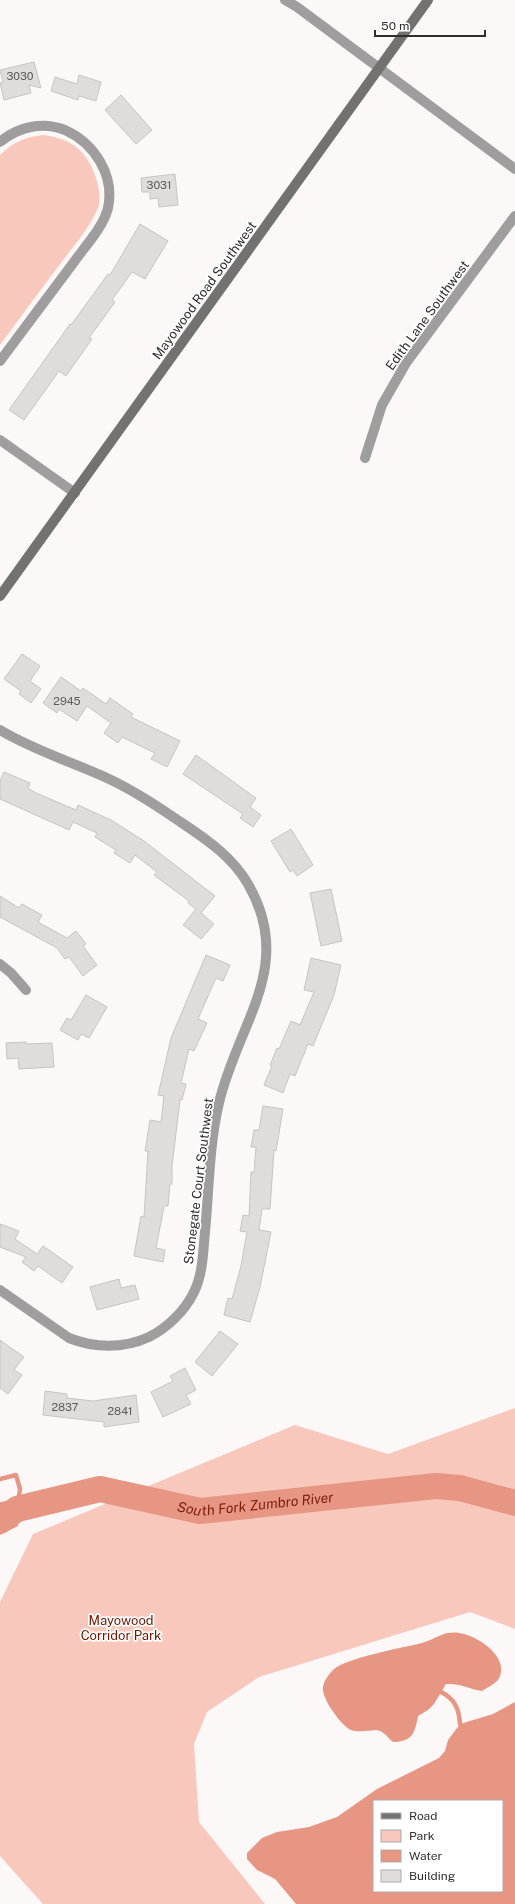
<svg xmlns="http://www.w3.org/2000/svg" width="515" height="1904" viewBox="0 0 515 1904" font-family="'Public Sans',sans-serif">
<style>
.green{fill:#f8c8bc}
.water{fill:#e79683;fill-rule:evenodd}
.lines{fill:none;stroke-linecap:round;stroke-linejoin:round}
.stream{stroke:#e79683;stroke-width:4.5}
.river{stroke:#e79683;stroke-width:26}
.building{fill:#e0dcdc;stroke:#c8c4c3}
.street{stroke:#9f9d9d;stroke-width:10}
.secondary{stroke:#747171;stroke-width:10}
.labels{text-anchor:middle;stroke-width:3.5;stroke-linejoin:round;paint-order:stroke}
.number-label{font-size:11px;fill:#5b5959}
.street-label{font-size:13px;fill:#2f2d2d;stroke:#fff}
.park-label{font-size:13px;fill:#741500;stroke:#fff}
.water-label{font-size:14px;font-style:italic;fill:#7c1d08;stroke:#fff}
</style>
<rect width="100%" height="100%" fill="#fcf8f7"/>
<path class="green" d="M43,135C74,139 88,152 97,181C99,189 101,200 98,208C90,227 76,243 64,259C42,288 21,316 0,345V155C13,142 25,137 43,135Z
M515,1408V1629L470,1612L259,1677L207,1712L194,1744L199,1822L265,1904H43L0,1856V1602L33,1534L295,1425L388,1454Z"/>
<path class="water" d="M7,1501L21,1503L18,1526L0,1535V1502Z
M447,1633C451,1633 455,1632 459,1633C477,1635 512,1658 498,1680C494,1684 487,1688 482,1691C469,1689 460,1683 446,1684L434,1704L428,1710L418,1716C415,1733 412,1742 393,1742C389,1739 386,1734 382,1732C375,1727 359,1735 349,1729C341,1724 333,1712 328,1704C326,1699 322,1692 323,1687C324,1680 330,1673 334,1669C347,1658 401,1648 418,1644C428,1642 437,1636 447,1633Z
M515,1702V1904H296L275,1879L257,1870L247,1859V1853L262,1838L277,1832L309,1827L337,1817L377,1789L439,1758L445,1751L448,1740L460,1724L493,1714ZM374,1801H502V1891H374Z"/>
<g class="lines">
<path class="stream" d="M0,1479L16,1475L20,1489L17,1508
M441,1692C455,1699 459,1709 460,1724"/>
<path class="river" id="s1" d="M0,1521L17,1509L100,1489L200,1511L436,1486L460,1488L515,1503"/>
</g>
<path class="building" d="M34,62L41,88L29,85L31,93L4,100L0,83L3,82L0,70Z
M79,75L101,82L96,101L79,96L78,100L51,91L55,77L77,84Z
M121,95L152,130L136,144L105,110Z
M175,174L178,205L159,207L158,198L150,199V192H142L141,178Z
M140,224L168,241L145,279L132,272L112,300L115,302L89,338L92,339L66,376L59,371L24,420L9,410L70,324L71,325L108,274L110,275Z
M22,654L40,666L30,681L41,689L31,703L19,694L21,691L4,679Z
M61,677L81,691L83,688L106,704L110,698L133,714L131,717L180,741L167,767L151,759L155,753L122,737L118,743L104,733L111,723L87,706L77,721L59,709L57,713L43,703Z
M196,755L256,798L250,807L261,815L253,827L240,818L243,814L183,774Z
M4,772L30,783L28,788L36,793L76,810L78,805L111,820L144,841L215,896L201,913L214,924L201,939L183,925L196,909L188,903L189,901L154,875L157,872L135,855L130,863L114,853L116,850L95,837L97,833L73,822L69,830L0,799V781Z
M291,829L313,865L297,876L293,870L290,872L271,841Z
M331,889L342,941L321,946L310,893Z
M0,896L19,908L22,904L42,915L38,922L67,938L76,931L86,944L83,946L97,965L83,976L69,957L65,959L57,948L0,917Z
M206,955L230,965L223,981L216,978L198,1019L207,1023L194,1051L189,1049L181,1083L186,1084L182,1100H180L172,1166V1184H170L168,1206H164L156,1248L165,1250L163,1262L134,1256L141,1216L144,1217L148,1151H145L150,1120L161,1122L164,1096L158,1095L171,1038Z
M311,958L341,965L334,995L313,1046L308,1044L295,1076L290,1074L283,1093L264,1085L272,1066L270,1065L277,1048L279,1049L291,1021L300,1025L314,992L304,990Z
M86,995L107,1007L89,1038L81,1034L78,1040L60,1030L67,1018L71,1020Z
M26,1042L27,1044L52,1043L54,1067L19,1069L18,1058L7,1059L6,1043Z
M263,1106L283,1109L276,1151L274,1150L270,1209H262L259,1230L271,1232L260,1287L250,1322L224,1315L228,1298L232,1299L241,1266L247,1232L240,1231L243,1215L249,1216L251,1172H254L256,1147H251L254,1130H259Z
M0,1224L19,1231L15,1239L37,1254L43,1246L73,1267L62,1283L38,1266L34,1271L22,1262L26,1257L0,1247Z
M119,1279L121,1288L135,1285L139,1299L97,1310L90,1287Z
M220,1331L238,1344L212,1376L195,1362Z
M0,1340L24,1357L14,1370L22,1375L8,1394L0,1388Z
M185,1368L196,1390L186,1395L191,1404L163,1417L151,1392L173,1381L170,1376Z
M45,1391L67,1394V1398L93,1401L136,1395L139,1422L104,1427V1422L43,1415Z"/>
<g class="lines">
<path class="street" d="M285,0L297,7L515,169
M0,142C18,127 42,121 65,130C94,143 115,175 108,208C103,228 85,246 74,262C49,295 25,328 0,361
M0,440L75,493
M365,458L382,405L406,363L515,216
M0,730C33,750 72,762 107,778C135,791 160,808 185,825C209,841 233,858 248,884C296,967 237,1024 219,1103C209,1145 209,1190 205,1232C203,1252 203,1274 194,1292C185,1311 167,1328 149,1337C123,1349 94,1348 69,1338L0,1290
M0,964L11,973L26,990"/>
<path class="secondary" d="M0,596L428,0"/>
</g>
<g class="labels">
<g class="number-label">
<text x="20" y="80">3030</text>
<text x="159" y="189">3031</text>
<text x="67" y="705">2945</text>
<text x="65" y="1411">2837</text>
<text x="120" y="1415">2841</text>
</g>
<g class="street-label">
<text transform="translate(204 290) rotate(-54)" y="5">Mayowood Road Southwest</text>
<text transform="translate(427 315) rotate(-54)" y="5">Edith Lane Southwest</text>
<text transform="translate(198 1181) rotate(-83)" y="5">Stonegate Court Southwest</text>
</g>
<g class="park-label">
<text x="121" y="1625">Mayowood<tspan x="121" dy="15">Corridor Park</tspan></text>
</g>
<g class="water-label">
<text dy="5" stroke="none"><textPath href="#s1" startOffset="264">South Fork Zumbro River</textPath></text>
</g>
</g>
<rect x="373" y="1800" width="130" height="92" fill="#ffffff" stroke="#acabab"/>
<rect x="381" y="1813" width="20" height="6" fill="#747171" stroke="#acabab"/>
<text x="409" y="1820" font-size="12" fill="#2f2d2d">Road</text>
<rect x="381" y="1830" width="20" height="12" fill="#f8c8bc" stroke="#acabab"/>
<text x="409" y="1840" font-size="12" fill="#2f2d2d">Park</text>
<rect x="381" y="1850" width="20" height="12" fill="#e79683" stroke="#acabab"/>
<text x="409" y="1860" font-size="12" fill="#2f2d2d">Water</text>
<rect x="381" y="1870" width="20" height="12" fill="#e0dcdc" stroke="#acabab"/>
<text x="409" y="1880" font-size="12" fill="#2f2d2d">Building</text>
<path d="M375 30v6h110v-6" fill="none" stroke="#2f2d2d" stroke-width="2"/>
<text x="381" y="30" font-size="12" fill="#2f2d2d" stroke="#ffffff" stroke-width="3" paint-order="stroke">50 m</text>
</svg>
